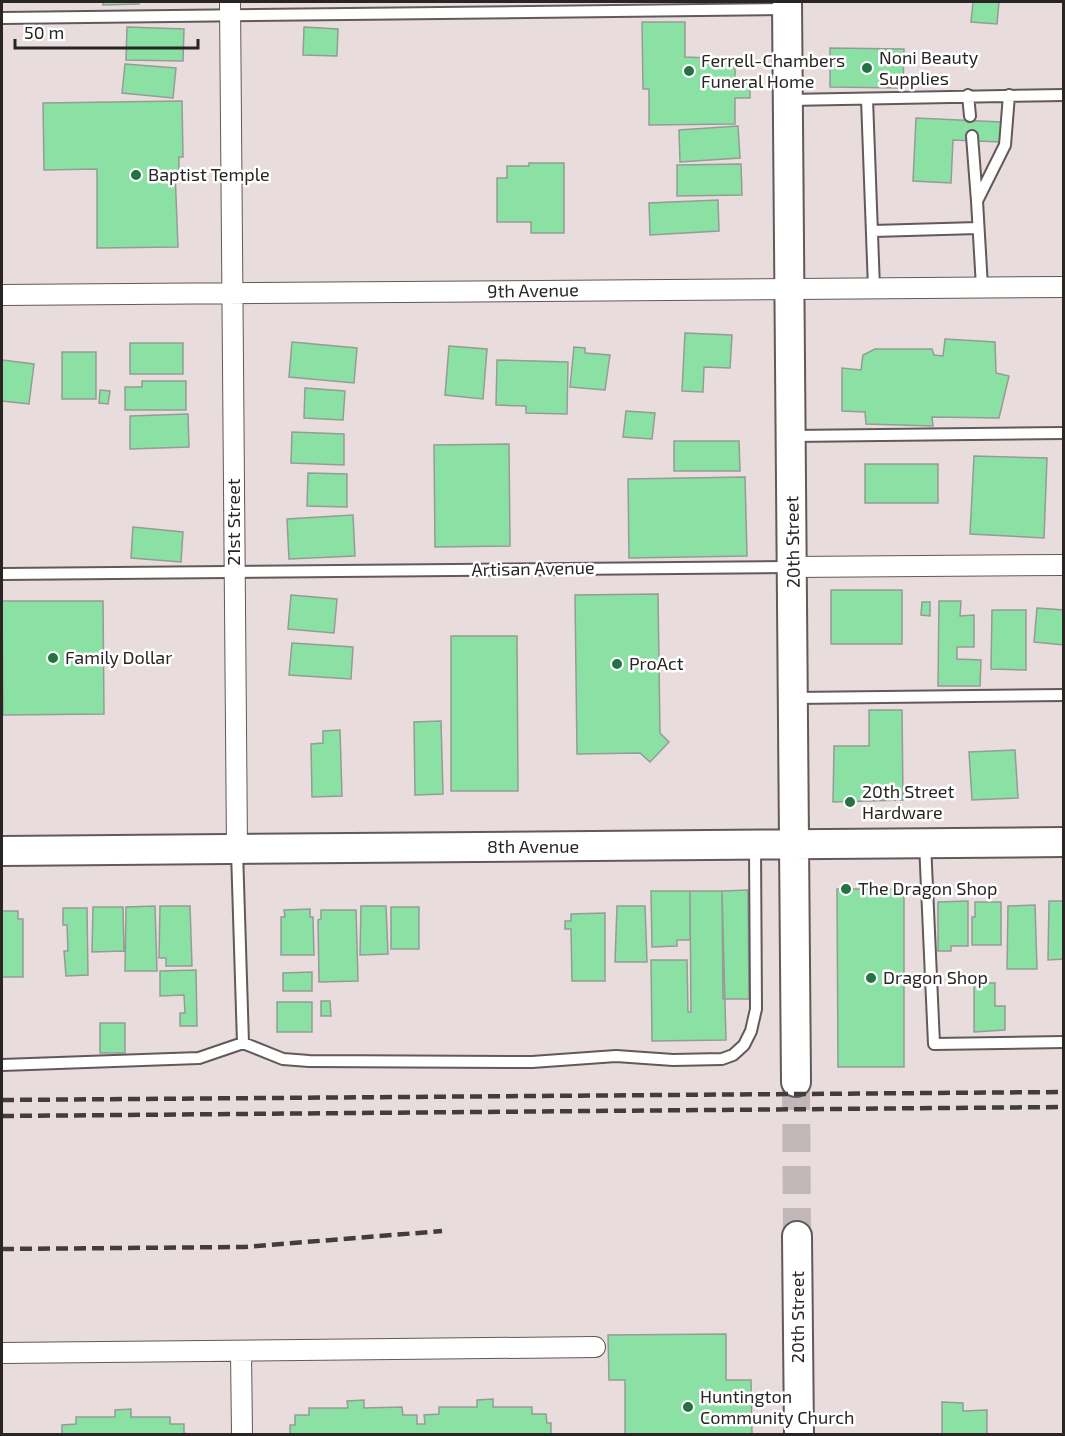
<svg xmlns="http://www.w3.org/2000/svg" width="1065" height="1436" viewBox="0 0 1065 1436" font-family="'Exo 2',sans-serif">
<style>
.building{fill:#8be1a4;stroke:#949c95;stroke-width:1.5}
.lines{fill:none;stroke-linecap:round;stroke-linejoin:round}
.secondary-tunnel{stroke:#c2b7b8;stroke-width:28;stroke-dasharray:28 14;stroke-linecap:butt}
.lane-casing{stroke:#625959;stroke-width:14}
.street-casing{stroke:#625959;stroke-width:22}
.secondary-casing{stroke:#625959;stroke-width:32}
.lane{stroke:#fff;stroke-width:10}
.street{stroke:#fff;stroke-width:20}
.secondary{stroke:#fff;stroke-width:28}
.rail{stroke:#423d3d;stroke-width:4.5;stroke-dasharray:12 6;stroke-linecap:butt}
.poi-dot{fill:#257342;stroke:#fff;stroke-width:2}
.labels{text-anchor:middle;stroke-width:5;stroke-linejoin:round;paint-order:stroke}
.poi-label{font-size:18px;fill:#292525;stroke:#fff;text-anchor:start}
.street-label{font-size:18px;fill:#292525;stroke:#fff}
</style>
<rect width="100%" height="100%" fill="#e8dcdd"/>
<path class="building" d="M103,2H139V4L103,5Z
M973,2H999L997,24L971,22Z
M642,22H685V57L735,59V83H750V98H735V124L649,125V89H643Z
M127,27L184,29L183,61L126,60Z
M304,27L338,29L337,56L303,55Z
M830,48L904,49L903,88L830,87Z
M125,64L176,68L173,98L122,93Z
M182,101L183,157H179V171H175L178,247L97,248V169L44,170L43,103Z
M916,118L1001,122L1000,142L953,140L951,183L913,181Z
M738,126L740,158L680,162L679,130Z
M529,163H564V233H531V222H497V178H507V166H529Z
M741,164L742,195L677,196V165Z
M718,200L719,231L650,235L649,203Z
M685,333L732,335L730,368L704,367L703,392L682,391Z
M945,339L995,342L996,373L1009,376L999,418L932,417L933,426L866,424L865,412L842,411V368L861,370L863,355L875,349H932L934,355L943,356Z
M292,342L357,348L354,383L289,377Z
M130,343H183V374H130Z
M449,346L487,349L483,399L445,395Z
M574,347L585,348V353L610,355L605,390L570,387Z
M62,352H96V399H62Z
M2,360L34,364L29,404L2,401Z
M497,360L568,362L567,414L526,413V406L496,405Z
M142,381H186V410H125V387H142Z
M305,388L345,391L343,420L304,418Z
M100,390L110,391L108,404L99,403Z
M626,411L655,413L652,439L623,437Z
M188,414L189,447L130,449V416Z
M292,432L344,434V465L291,463Z
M674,441H739L740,471H674Z
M509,444L510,546L435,547L434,445Z
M974,456L1047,458L1044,538L970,534Z
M865,464H938V503H865Z
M308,473L347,474V507L307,506Z
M745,477L747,556L629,558L628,479Z
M353,515L355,556L289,559L287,519Z
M133,527L183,532L181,562L131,558Z
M831,590H902V644H831Z
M658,594L660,733L669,742L650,762L640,753L577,754L575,595Z
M291,595L337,599L334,633L288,629Z
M2,601H103L104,714L3,715Z
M939,601H961L960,616L974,615V647H957V659L981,660L980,686H938Z
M922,602H930V616L921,615Z
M1037,608L1064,610V645L1034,642Z
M992,610H1026V670L991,669Z
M451,636H517L518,791H451Z
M292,643L353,647L351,679L289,675Z
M869,710H902L903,800L833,802L834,746H869Z
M441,721L443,794L415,795L414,722Z
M340,730L342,796L312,797L311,744L323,743V731Z
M1015,750L1018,798L972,800L969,752Z
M837,889H904V1067H838Z
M748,890L749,999H723L722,891Z
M651,891H690V940H677V946L652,947Z
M690,891H722L726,1040L652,1041L651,960H687L688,1012H691Z
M968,901V946H951V951H938V902Z
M1049,901H1064V959L1048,960Z
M975,902H1001V945H972V917H975Z
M1035,905L1037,969H1007L1008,906Z
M155,906L157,971H125L126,907Z
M160,906H190L192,966H166V958H159Z
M361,906H386L388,954L360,955Z
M617,906H645L647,962H615Z
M93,907H123L124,951L92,952Z
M391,907H419V949H391Z
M63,908H87L88,975L66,976L64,951H68L67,925H63Z
M310,909V917H313L314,955H281V917H285L284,910Z
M321,910H356L358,981L319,982L318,920L321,919Z
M2,911H18V919H23V977H2Z
M605,913V981H572L571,929H565V921H571V914Z
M196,970L197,1026H180V1013H185L184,995L160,996V971Z
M312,972V991H283V973Z
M974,983H995V1006H1005V1030L974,1032Z
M321,1001H330L331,1016H321Z
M277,1002H312V1032H277Z
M100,1023H125V1053H100Z
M726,1334V1380H751L752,1434H625V1380H609L608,1335Z
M493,1399V1407H532V1414H546L547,1423H551V1434H290V1425H295V1415H309V1408H348L347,1401L364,1400V1408L402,1407L403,1415H417V1424H425L424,1415L439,1414V1407H477V1400Z
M942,1402L963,1403V1411L987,1410V1434H942Z
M131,1409V1417H170V1424H184V1433L188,1434H57H62V1425L76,1424V1417H115V1410Z"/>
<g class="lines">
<path class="secondary-tunnel" d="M796,1082L797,1236"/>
<defs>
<path id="lane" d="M2,18L787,9
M968,95L970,116
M867,99L874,288
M788,100L1064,95
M972,136L977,201
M873,231L978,228
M982,287L977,201L1005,145L1009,95
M791,436L1064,433
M2,574L790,567
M794,698L1064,695
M925,843L934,1044L1064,1042
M237,851L243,1043
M2,1065L199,1058L243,1043L283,1059L309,1061L532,1062L616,1056L673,1060L722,1059L733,1055L744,1045L751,1031L756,1009L755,847"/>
<path id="street" d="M230,2L237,849
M2,295L1064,287
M793,567L1064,565
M241,1352L242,1434
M2,1353L595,1347"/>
<path id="secondary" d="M787,2L796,1082
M2,851L1064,842
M797,1236L799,1434"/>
</defs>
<use href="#lane" class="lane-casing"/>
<use href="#street" class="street-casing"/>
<use href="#secondary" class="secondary-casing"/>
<use href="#lane" class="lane"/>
<use href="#street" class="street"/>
<use href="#secondary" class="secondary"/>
<path class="rail" d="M2,1100L1064,1092
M2,1116L1064,1107
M2,1249L244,1247L442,1231"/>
</g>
<g class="poi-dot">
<circle cx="867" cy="68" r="6"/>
<circle cx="689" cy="71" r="6"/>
<circle cx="136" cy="175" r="6"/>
<circle cx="53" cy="658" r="6"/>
<circle cx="617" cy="664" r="6"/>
<circle cx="850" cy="802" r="6"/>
<circle cx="846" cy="889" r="6"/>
<circle cx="871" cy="978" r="6"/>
<circle cx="688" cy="1407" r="6"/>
</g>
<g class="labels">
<g class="poi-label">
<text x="879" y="64">Noni Beauty<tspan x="879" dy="21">Supplies</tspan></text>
<text x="701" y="67">Ferrell-Chambers<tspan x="701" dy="21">Funeral Home</tspan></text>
<text x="148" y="181">Baptist Temple</text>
<text x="65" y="664">Family Dollar</text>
<text x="629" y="670">ProAct</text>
<text x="862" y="798">20th Street<tspan x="862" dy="21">Hardware</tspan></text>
<text x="858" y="895">The Dragon Shop</text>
<text x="883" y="984">Dragon Shop</text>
<text x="700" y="1403">Huntington<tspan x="700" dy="21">Community Church</tspan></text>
</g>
<g class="street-label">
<text transform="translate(533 291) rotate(-1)" y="6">9th Avenue</text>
<text transform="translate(234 522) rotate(-90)" y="6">21st Street</text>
<text transform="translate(793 542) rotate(-91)" y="6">20th Street</text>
<text transform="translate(533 569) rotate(-1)" y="6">Artisan Avenue</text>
<text x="533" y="853">8th Avenue</text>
<text transform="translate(798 1317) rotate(-90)" y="6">20th Street</text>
</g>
</g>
<rect width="1065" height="1436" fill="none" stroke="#292525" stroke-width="6"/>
<path d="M15 39v9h183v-9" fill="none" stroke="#292525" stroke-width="3"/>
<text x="24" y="39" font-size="18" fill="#292525" stroke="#ffffff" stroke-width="4.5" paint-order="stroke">50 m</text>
</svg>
